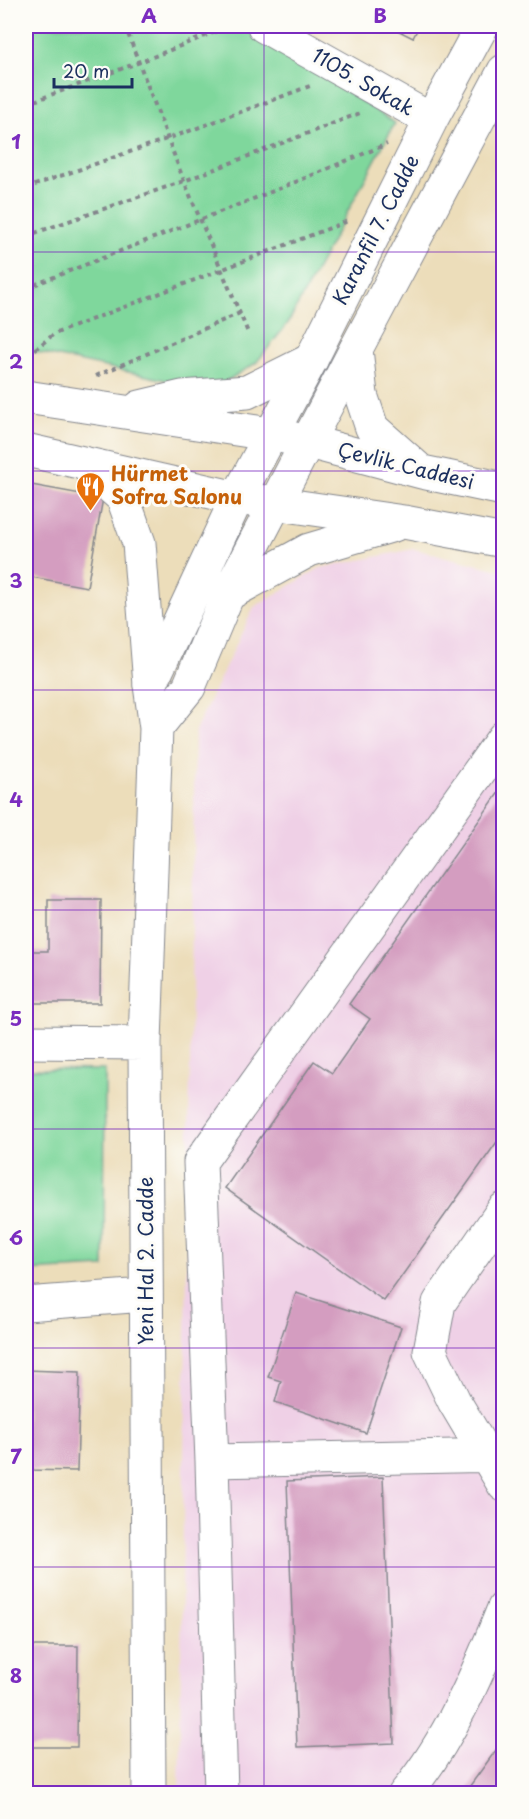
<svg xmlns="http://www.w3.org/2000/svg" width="529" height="1819" viewBox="0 0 529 1819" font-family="'Playpen Sans',sans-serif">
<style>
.built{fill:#efd0e6}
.green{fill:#7fd79c;stroke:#4d837d;stroke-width:1.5}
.building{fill:#d49dc0}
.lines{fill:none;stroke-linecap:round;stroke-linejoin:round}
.minor-casing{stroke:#84868c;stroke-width:35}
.major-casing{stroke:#84868c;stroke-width:35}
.path{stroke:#84868c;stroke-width:4;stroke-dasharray:4.5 4.5;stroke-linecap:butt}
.minor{stroke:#fff;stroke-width:33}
.major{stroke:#fff;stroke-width:33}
.grid{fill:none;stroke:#7b2cbf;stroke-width:1.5;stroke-opacity:0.55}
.labels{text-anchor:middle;stroke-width:6;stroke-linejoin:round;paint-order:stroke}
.street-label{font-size:20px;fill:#1b2f5e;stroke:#fdfcf7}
.food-label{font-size:20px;font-weight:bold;fill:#c56008;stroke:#fdfcf7;text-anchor:start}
.neatline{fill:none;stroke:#7b2cbf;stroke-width:2}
.grid-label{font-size:20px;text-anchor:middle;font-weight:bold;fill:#7b2cbf}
</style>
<rect width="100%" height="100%" fill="#fdfcf7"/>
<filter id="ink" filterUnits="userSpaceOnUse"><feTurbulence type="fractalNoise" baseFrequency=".0167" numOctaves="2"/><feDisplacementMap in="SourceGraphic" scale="12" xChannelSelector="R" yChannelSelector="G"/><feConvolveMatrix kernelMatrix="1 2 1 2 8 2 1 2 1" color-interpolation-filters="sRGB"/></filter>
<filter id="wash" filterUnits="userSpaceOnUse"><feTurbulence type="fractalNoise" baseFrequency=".008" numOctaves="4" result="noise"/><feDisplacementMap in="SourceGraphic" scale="24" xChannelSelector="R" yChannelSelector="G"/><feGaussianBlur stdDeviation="1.35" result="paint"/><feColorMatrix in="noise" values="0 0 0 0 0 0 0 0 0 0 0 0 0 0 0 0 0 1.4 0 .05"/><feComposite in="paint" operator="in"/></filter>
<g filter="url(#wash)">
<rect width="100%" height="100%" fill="#ecddba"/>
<path class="built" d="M414,549L503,571V1793L179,1794L195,731L254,607L320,568Z"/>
<path class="green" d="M26,26H239L328,79L395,123L288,323L256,363L212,390L26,350Z
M26,1069L105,1070L104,1267L26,1271Z"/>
<g id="blocks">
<path class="building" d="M389,26H419L413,38Z
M26,484L103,498L87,587L26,576Z
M504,785V1132L384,1301L225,1188L314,1061L332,1073L370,1019L349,1004Z
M48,900H101L100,1003H26V951H48Z
M296,1293L401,1327L366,1433L275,1402L281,1381L268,1377Z
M26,1370L80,1372L77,1471L26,1470Z
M383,1477L394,1743L297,1747L287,1481Z
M26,1646H78L77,1747H26Z
M504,1739V1794H464Z"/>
</g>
</g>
<g filter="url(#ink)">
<use href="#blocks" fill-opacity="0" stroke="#84868c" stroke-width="1.5"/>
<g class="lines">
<defs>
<path id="minor" d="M264,26L431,120
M156,728L189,687L228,594L356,349L504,71
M26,1042L145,1043
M504,1209L439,1303L430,1351L454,1401L504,1485
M26,1304L145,1295
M212,1461L504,1455
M149,1794L145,1043L156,728L150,685L237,498L311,360L431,120L482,26
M221,1794L212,1461L200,1162L504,737
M405,1794C449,1742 479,1671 504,1608"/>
<path id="major" d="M356,349L361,395L372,428L416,467
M26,397L270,434L309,442L422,472L504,489
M140,407L182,397L247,392L311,360
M26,450L237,498L404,522L504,541
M88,467L123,498L139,543L150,685
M228,594L309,550L394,525"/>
</defs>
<use href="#minor" class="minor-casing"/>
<use href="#major" class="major-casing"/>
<path class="path" d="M125,26L184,181L249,335
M26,104L140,62L230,26
M26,188L184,133L310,86
M26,236L184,181L360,113
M26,288L286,186L387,144
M28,355L54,334L348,221
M96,376L240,313"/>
<use href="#minor" class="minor"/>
<use href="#major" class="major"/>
</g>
</g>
<path class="grid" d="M264,26V1794M26,252H504M26,471H504M26,690H504M26,910H504M26,1129H504M26,1348H504M26,1567H504"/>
<defs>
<symbol id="restaurant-pin" viewBox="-11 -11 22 30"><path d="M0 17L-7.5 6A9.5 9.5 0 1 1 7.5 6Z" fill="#e8710a" stroke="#fdfcf7"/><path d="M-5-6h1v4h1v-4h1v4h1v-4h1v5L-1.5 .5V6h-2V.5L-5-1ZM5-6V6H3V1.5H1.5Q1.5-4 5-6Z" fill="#fff"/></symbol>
</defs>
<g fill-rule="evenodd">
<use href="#restaurant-pin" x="74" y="470" width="33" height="45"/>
</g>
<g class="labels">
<g class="street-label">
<text transform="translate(363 82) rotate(30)" y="7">1105. Sokak</text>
<text transform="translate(376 230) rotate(-63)" y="7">Karanfil 7. Cadde</text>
<text transform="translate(406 466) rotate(14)" y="7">Çevlik Caddesi</text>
<text transform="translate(146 1261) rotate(-90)" y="7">Yeni Hal 2. Cadde</text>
</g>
<g class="food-label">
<text x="111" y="481">Hürmet<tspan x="111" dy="23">Sofra Salonu</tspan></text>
</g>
</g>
<rect width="529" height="1819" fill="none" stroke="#fdfcf7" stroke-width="66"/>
<path d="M54 78v9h78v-9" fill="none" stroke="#1b2f5e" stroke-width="3"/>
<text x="63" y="78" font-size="18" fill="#1b2f5e" stroke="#fdfcf7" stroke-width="4.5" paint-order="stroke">20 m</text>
<rect x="33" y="33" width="463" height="1753" class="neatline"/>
<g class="grid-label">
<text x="149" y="23">A</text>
<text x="380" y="23">B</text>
<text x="16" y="149">1</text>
<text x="16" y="369">2</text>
<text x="16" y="588">3</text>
<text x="16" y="807">4</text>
<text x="16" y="1026">5</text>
<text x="16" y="1245">6</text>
<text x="16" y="1464">7</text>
<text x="16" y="1683">8</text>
</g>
</svg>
